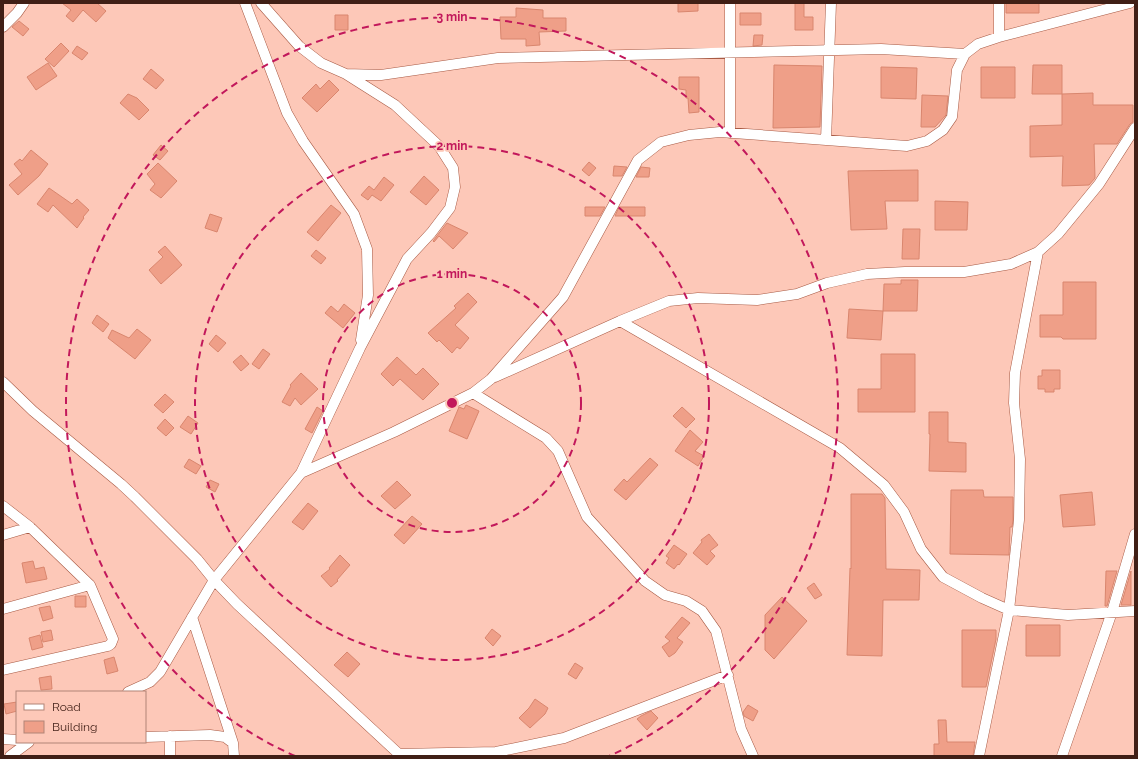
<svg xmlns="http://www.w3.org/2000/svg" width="1138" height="759" viewBox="0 0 1138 759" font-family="Raleway,sans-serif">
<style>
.building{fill:#ef9f88;stroke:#d9866e}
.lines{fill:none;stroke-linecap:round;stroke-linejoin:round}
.street-casing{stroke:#a85a44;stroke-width:11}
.street{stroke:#fff;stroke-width:10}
.ring{fill:none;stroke:#c2185b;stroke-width:2;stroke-dasharray:7 5}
.centre{fill:#c2185b;stroke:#fdc8b8;stroke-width:2}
.ring-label{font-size:12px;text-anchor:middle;font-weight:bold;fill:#c2185b;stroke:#fdc8b8;stroke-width:3.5;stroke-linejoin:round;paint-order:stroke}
</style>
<rect width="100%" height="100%" fill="#fdc8b8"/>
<path class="building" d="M62,3H97L106,11L96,22L83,10L73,22L66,16L71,10Z
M678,3H698V11L678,12Z
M795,3H804V17H813V30H795Z
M1006,3H1039V13H1006Z
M516,8L543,10V18H566V31L539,32L540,45L526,46V39H501L500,17H516Z
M740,13H761V25H740Z
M335,15H348V30H335Z
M19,21L29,29L23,36L12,27Z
M754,35H763L762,45L753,46Z
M61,43L69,51L54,67L45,59Z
M77,46L88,53L82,60L72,53Z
M48,63L57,76L36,90L27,77Z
M774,65L822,66L820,127L773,128Z
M1033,65H1062V94H1032Z
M881,67L917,68L916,99L881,98Z
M981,67H1015V98H981Z
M151,69L164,80L156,89L143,79Z
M679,77H699V112L689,113L688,98H686V90L679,89Z
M329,80L339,90L317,112L302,98L316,84L320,89Z
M1093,93V105H1133V122L1130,124L1117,144H1094L1095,178L1089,185L1062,186L1063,156L1030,157V126L1062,125V94Z
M128,94L137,98L149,110L139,120L120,103Z
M922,95L948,96L946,115L935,127H921Z
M161,145L168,151L160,160L153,155Z
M31,150L48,164L39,176L18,195L9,185L22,174L14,164L20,159L22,161Z
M589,162L596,168L589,176L582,170Z
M158,163L177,181L161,198L150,190L155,184L147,174Z
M614,166L627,167L622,176H613Z
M641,167L650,168L649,177H636Z
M918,170V201H885L887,229L851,230L848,171Z
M424,176L439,190L426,205L410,192Z
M384,177L394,185L381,201L372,195L368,200L361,195L369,186L374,190Z
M49,188L72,204L77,199L89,210L83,217L84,218L77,228L53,205L48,212L37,204Z
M935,201L968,202L967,230H935Z
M331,205L341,213L318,241L307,232Z
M585,207H605L600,216H585Z
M619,207H645V216H615Z
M210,214L222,218L217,232L205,228Z
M447,223L468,233L453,249L439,236L434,242L433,241Z
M903,229H920L919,259H902Z
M165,246L182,265L161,284L149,270L163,257L158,252Z
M316,250L326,258L321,264L311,256Z
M901,280H918L917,311H883L884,284H901Z
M1063,282H1096V339H1063L1061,337H1040V315H1063Z
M468,293L477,302L455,325L469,338L460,349L457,347L452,353L439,340L437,342L428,333L456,308L454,306Z
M344,304L355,313L343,328L325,313L331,306L338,312Z
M849,309L883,311L881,340L847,338Z
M97,315L109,324L103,332L92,323Z
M137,329L151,340L135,359L108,338L112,330L129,338Z
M216,335L226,343L218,352L209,344Z
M263,349L270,354L259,369L252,364Z
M881,354H915V412H858V389H881Z
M241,355L249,364L241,371L233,362Z
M397,357L416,375L423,368L439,384L423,400L400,379L393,386L381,374Z
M1042,370H1060V389H1054V392H1045V389H1038V376H1042Z
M301,373L318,389L301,405L295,398L290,406L282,402L291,386L290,385Z
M165,394L174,402L163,413L154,405Z
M466,405L479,411L467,439L449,431L459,407L464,409Z
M317,407L323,411L312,433L305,429Z
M682,407L695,419L686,428L673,416Z
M929,412H948V442L966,443V472L929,471L930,434H929Z
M188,416L198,423L191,434L180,427Z
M165,419L174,428L166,436L157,428Z
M690,430L703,442L695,451L704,456L698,466L675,451Z
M650,458L658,465L626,500L614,490L624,479L627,482Z
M189,459L201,466L196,474L184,467Z
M210,480L219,484L215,492L206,487Z
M397,481L411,495L395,509L381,496Z
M951,490H983L984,497H1013V520L1012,527H1010L1009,555L950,554Z
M1092,492L1095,525L1063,527L1060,495Z
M851,494H882L885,498L886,569L920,570L919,600H883L882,656L847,655L850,568L851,569Z
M308,503L318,511L303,530L292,522Z
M412,516L422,524L404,544L394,535Z
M709,534L718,545L710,551L715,556L707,565L693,553L702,542L701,540Z
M674,545L687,554L679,565L678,564L674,569L666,563L669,558L666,556Z
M340,555L350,565L337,580L338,581L331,587L321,576L330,569L329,568Z
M33,561L35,569L44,567L47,579L26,583L22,563Z
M1106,571H1117L1107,606H1105Z
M1131,571V605H1121Z
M814,583L822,595L815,599L807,588Z
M75,596H86V607H75Z
M782,597L807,621L774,659L765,650V615Z
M50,606L53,618L43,621L39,608Z
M682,617L690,623L677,638L683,642L675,653L669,657L662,647L670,641L665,637Z
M1026,625H1060V656H1026Z
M492,629L501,636L493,646L485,638Z
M51,630L53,640L43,642L41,632Z
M962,630H996V639L986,687H962Z
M40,635L43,647L32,650L29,638Z
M347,652L360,664L348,677L334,665Z
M114,657L118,671L107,674L104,660Z
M575,663L583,668L576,679L568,674Z
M51,676L52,689L41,690L39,678Z
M535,699L548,708L545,714L530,728L519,718L529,708Z
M17,702V711L6,714L4,704Z
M748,705L758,711L753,721L744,716L743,712Z
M651,711L658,718L647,730L637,719L641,716Z
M938,720H946L947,742H975L973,756H934V744H939Z"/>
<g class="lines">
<defs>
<path id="street" d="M245,3L287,113L303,141L354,214L367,249L368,295L361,340
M261,3L299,46L321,63L346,74L381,75L498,58L881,49L965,54
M3,27L17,13L24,3
M999,37V3
M730,133V3
M826,140L831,3
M620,321L840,448L884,485L904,512L921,549L943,577L982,598L1009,610L1068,615L1135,611
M495,377L620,321L669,301L698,298L757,300L797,294L827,283L867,274L905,272H964L1011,264L1038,252L1058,234L1099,184L1135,128
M3,382L33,411L121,484L135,497L197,559L214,580L237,604L401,756
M473,393L546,438L558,451L587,517L645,581L665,595L686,601L702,611L716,631L741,729L753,756
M301,473L394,432L473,393L491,379L563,297L638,160L661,142L689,135L720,132L907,146L927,141L943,130L952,117L957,70L965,54L978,44L999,37L1130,3
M3,506L30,527L90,585
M3,535L30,527
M3,609L90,585L113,639L111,644L108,646L3,670
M192,617L233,743L234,756
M128,692L150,682L160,672L214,580L301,473L360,348L407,259L431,233L450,208L455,187L453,168L439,146L395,105L346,74
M170,736V756
M145,737L210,735L225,737L233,743
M3,739L17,740
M399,754L496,752L564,738L728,675
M10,756L29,742
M979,756L1009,610L1019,520L1020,459L1014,403L1015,373L1038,252
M1062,756L1112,612L1135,534"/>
</defs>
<use href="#street" class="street-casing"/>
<use href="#street" class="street"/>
</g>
<g class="ring">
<circle cx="452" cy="403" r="129"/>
<circle cx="452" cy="403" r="257"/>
<path d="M295 756A386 386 0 1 1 609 756"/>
</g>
<circle cx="452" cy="403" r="6" class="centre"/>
<g class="ring-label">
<text x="452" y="21">3 min</text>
<text x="452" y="150">2 min</text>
<text x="452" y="278">1 min</text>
</g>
<rect width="1138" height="759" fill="none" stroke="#401f16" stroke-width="8"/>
<rect x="16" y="691" width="130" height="52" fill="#fdc8b8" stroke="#b18477"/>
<rect x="24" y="704" width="20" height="6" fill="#ffffff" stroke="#b18477"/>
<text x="52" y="711" font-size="12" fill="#401f16">Road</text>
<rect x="24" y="721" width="20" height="12" fill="#ef9f88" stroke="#b18477"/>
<text x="52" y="731" font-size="12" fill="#401f16">Building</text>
</svg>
